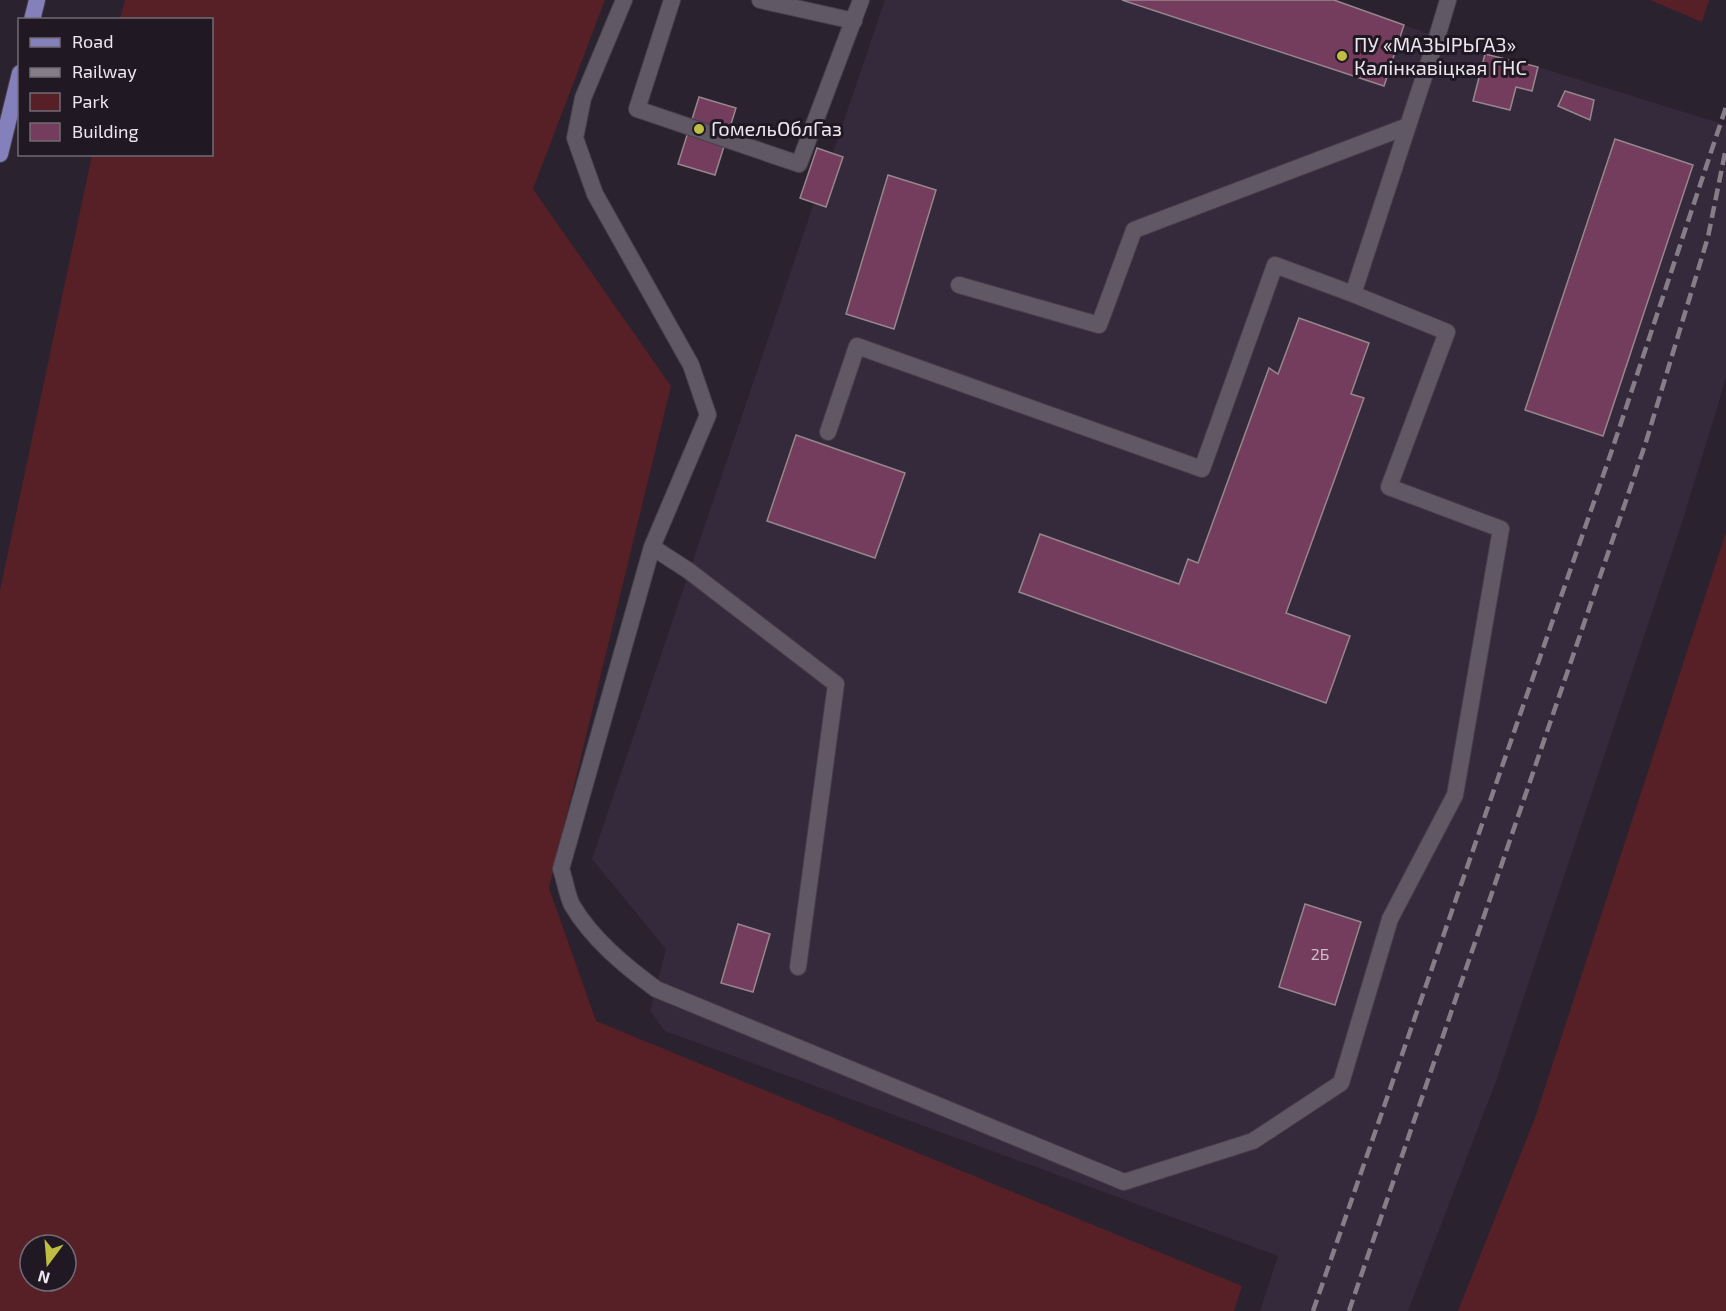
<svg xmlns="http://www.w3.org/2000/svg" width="1726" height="1311" viewBox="0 0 1726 1311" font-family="'Exo 2',sans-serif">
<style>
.built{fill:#352a3b}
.green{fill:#562026;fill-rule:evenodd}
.building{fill:#743c5d;stroke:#96868e;stroke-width:1.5}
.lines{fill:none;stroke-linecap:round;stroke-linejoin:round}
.service-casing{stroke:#46404a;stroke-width:18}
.primary-casing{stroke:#46404a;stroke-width:18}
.service{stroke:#615866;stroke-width:16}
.primary{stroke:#8480bc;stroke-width:16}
.rail{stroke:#857e88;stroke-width:4.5;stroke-dasharray:12 6;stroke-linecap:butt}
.poi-dot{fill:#bebf42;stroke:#201924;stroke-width:2}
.labels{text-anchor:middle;stroke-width:6;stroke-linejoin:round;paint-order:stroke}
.number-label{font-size:16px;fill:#cebcca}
.poi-label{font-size:20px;fill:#ece7ef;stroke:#201924;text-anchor:start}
</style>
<rect width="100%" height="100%" fill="#2a222e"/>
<path class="built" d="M885,0H1334L1485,54L1538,67L1726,125V378L1684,516L1496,1081L1408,1311H1260L1278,1256L665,1031L650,1011L666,949L592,859L814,203L800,198L817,148L833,153Z"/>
<path class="green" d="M125,0H605L533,189L671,386L549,888L596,1021L1242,1286L1234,1311H0V590L92,155L212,154V20L120,19ZM30,1245H66V1281H30Z
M1650,0H1709L1702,22Z
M1726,532V1311H1458L1535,1118Z"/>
<path class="building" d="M1122,0H1334L1404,25L1384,86Z
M1485,54L1538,67L1532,91L1516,87L1510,110L1473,101Z
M1565,91L1594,100L1590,120L1558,106Z
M699,97L736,108L715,175L678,164Z
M1615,139L1693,165L1603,436L1525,410Z
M817,148L843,157L826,207L800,198Z
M888,175L936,190L894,329L846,314Z
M1299,318L1369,343L1351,394L1364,398L1286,613L1350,636L1326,703L1019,592L1040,534L1179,584L1188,559L1198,563L1269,368L1278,374Z
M796,435L905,473L875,558L767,521Z
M1305,904L1361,922L1335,1005L1279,987Z
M738,924L770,934L753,992L721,983Z"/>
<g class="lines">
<defs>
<path id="service" d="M624,0L583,98L575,138L595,194L691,365L708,415L652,547L689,571L836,684L798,967
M672,0L637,109L799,164L861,0
M760,0L854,21
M959,285L1099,325L1134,230L1408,126
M828,432L857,346L1202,469L1275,265L1353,294
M652,547L561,869C565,880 567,895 572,905C592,939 625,966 656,989L1124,1182L1253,1141L1341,1083L1390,919L1455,795L1501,529L1389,487L1447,332L1353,294L1437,37L1448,0"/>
<path id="primary" d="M32,20L37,0
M0,154L20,73"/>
</defs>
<use href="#service" class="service-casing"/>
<use href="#primary" class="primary-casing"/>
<use href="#service" class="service"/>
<use href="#primary" class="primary"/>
<path class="rail" d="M1313,1311L1613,447L1726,107
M1349,1311L1645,445L1708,237L1726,148"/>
</g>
<g class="poi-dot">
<circle cx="1342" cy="56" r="6"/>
<circle cx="699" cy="129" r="6"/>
</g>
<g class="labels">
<g class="number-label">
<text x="1320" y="960">2Б</text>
</g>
<g class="poi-label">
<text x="1354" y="52">ПУ «МАЗЫРЬГАЗ»<tspan x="1354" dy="23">Калінкавіцкая ГНС</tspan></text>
<text x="711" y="136">ГомельОблГаз</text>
</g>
</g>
<rect x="18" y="18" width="195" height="138" fill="#201924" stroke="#726b75" stroke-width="1.5"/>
<rect x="30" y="38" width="30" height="9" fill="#8480bc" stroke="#726b75" stroke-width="1.5"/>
<text x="72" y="48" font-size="18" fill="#ece7ef">Road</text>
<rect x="30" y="68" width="30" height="9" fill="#857e88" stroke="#726b75" stroke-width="1.5"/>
<text x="72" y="78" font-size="18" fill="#ece7ef">Railway</text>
<rect x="30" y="93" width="30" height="18" fill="#562026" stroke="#726b75" stroke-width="1.5"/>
<text x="72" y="108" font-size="18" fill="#ece7ef">Park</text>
<rect x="30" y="123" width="30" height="18" fill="#743c5d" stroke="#726b75" stroke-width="1.5"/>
<text x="72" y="138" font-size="18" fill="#ece7ef">Building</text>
<g transform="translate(48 1263) rotate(196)"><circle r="28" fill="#201924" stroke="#726b75" stroke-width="1.5"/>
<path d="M0-4.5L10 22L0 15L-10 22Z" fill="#bebf42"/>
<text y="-9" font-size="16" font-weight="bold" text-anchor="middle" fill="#ece7ef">N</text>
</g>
</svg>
